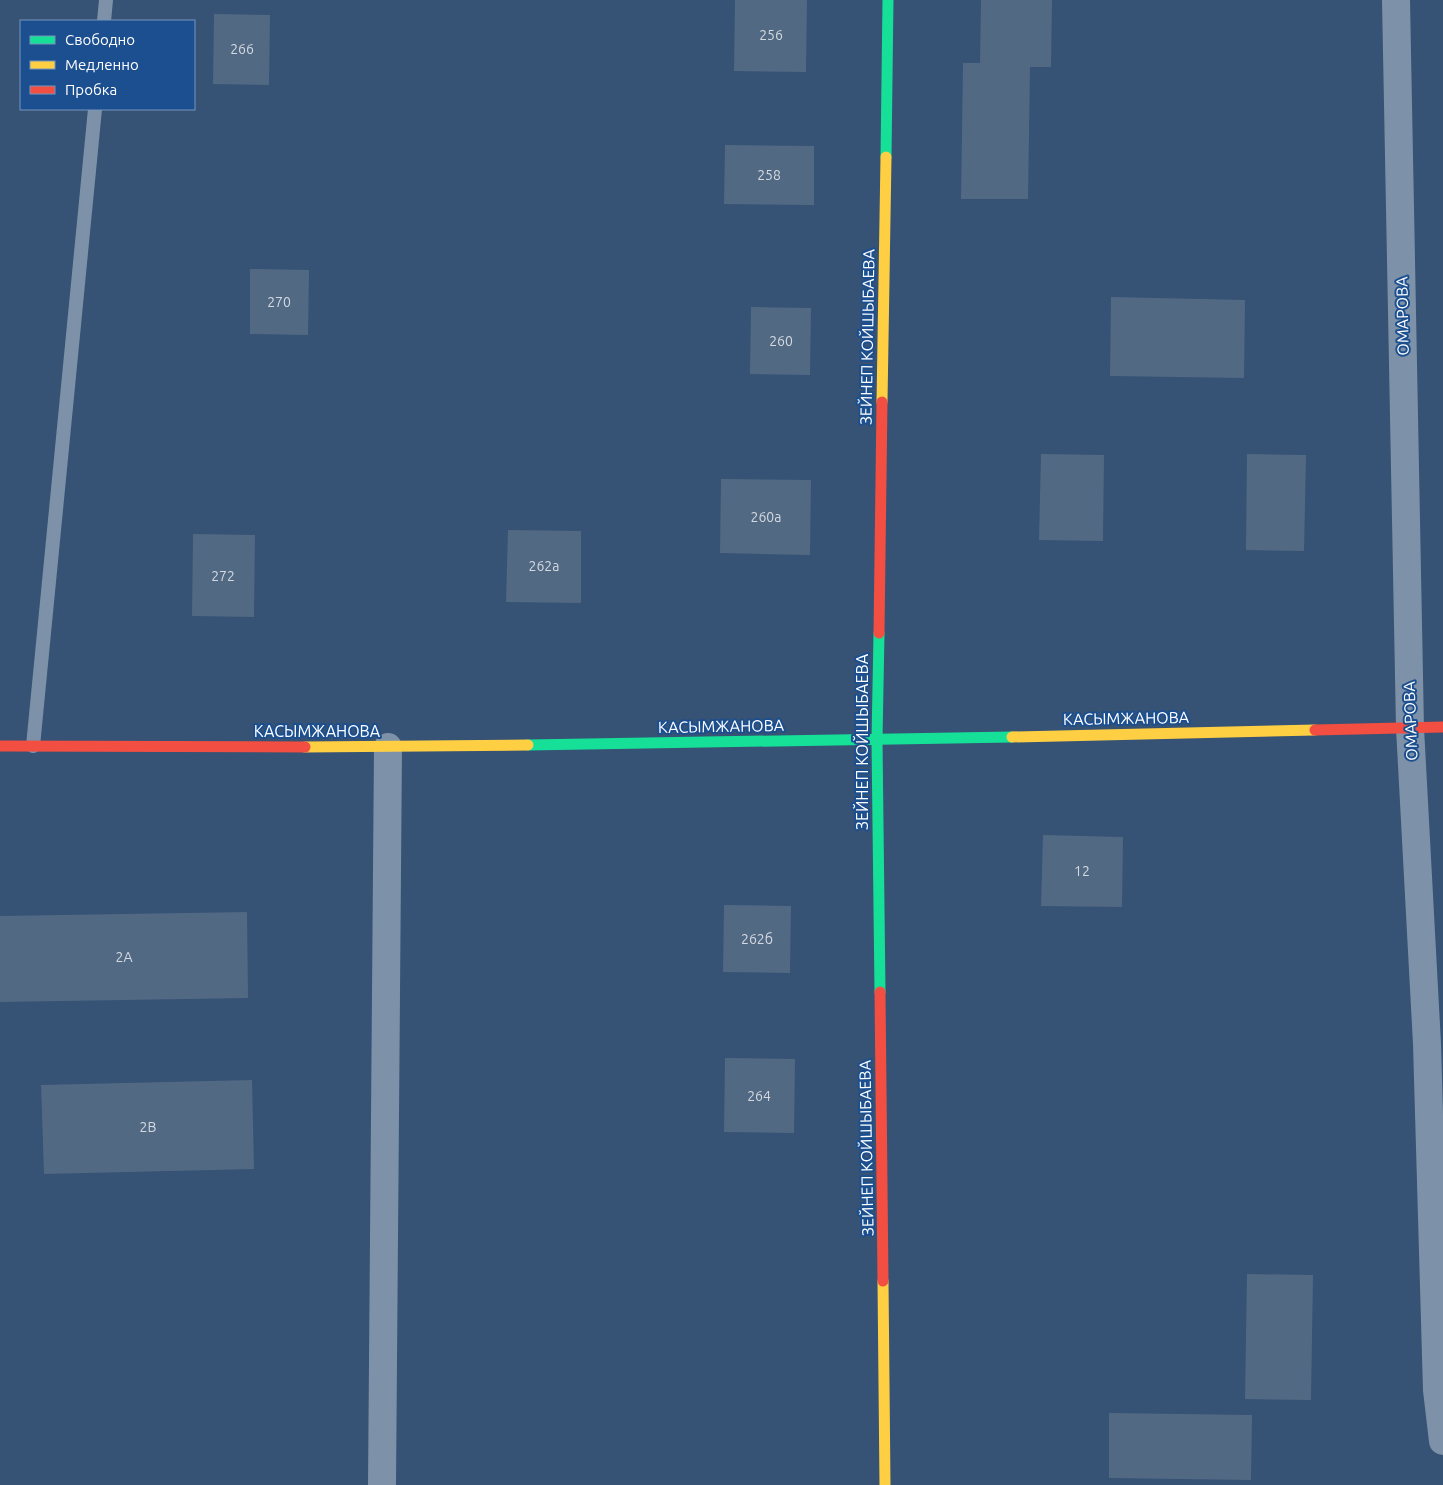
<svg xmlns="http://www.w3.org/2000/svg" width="1443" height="1485" viewBox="0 0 1443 1485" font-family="Ubuntu,sans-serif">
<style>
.building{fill:#526984}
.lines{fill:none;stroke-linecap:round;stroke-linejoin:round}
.lane{stroke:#7d92a8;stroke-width:14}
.street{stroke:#7d92a8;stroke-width:28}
.fast{stroke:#16e098;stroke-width:11}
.slow{stroke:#ffcf43;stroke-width:11}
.jam{stroke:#f24e42;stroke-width:11}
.labels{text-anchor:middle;stroke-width:4;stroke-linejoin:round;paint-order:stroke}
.number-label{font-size:14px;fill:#d4dae0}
.street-label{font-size:16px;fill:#fff;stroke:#1b4f8f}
</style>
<rect width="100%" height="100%" fill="#365274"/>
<path class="building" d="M735,0H807L806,72L734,71Z
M981,0H1052L1051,67H1030L1028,199H961L963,63H980Z
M214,14L270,15L269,85L213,84Z
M725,145L814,146V205L724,204Z
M250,269L309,270L308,335L250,334Z
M1111,297L1245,300L1244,378L1110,376Z
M751,307L811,308L810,375L750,374Z
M1041,454L1104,455L1103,541L1039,540Z
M1247,454L1306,455L1304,551L1246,550Z
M721,479L811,480L810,555L720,553Z
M508,530L581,531V603L506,602Z
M193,534L255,535L254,617L192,616Z
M1043,835L1123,837L1122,907L1041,906Z
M724,905L791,906L790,973L723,972Z
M247,912L248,998L0,1002V916Z
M725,1058L795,1059L794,1133L724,1132Z
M252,1080L254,1169L44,1174L41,1085Z
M1247,1274L1313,1275L1311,1400L1245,1399Z
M1109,1413L1252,1415L1251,1480L1109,1478Z"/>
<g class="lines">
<path class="lane" d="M104,21L106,0
M33,746L95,109"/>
<path class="street" d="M1396,0L1410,728L1427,1044L1437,1390L1443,1441
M382,1485L388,747"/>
<path class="fast" d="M886,157L888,0
M879,633L877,740L880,992
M528,745L1012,737"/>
<path class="slow" d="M882,402L886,157
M1012,737L1315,730
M305,747L528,745
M883,1281L885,1485"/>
<path class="jam" d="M879,633L882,402
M1315,730L1443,727
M0,746L305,747
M880,992L883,1281"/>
</g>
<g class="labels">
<g class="number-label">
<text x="771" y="40">256</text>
<text x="242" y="54">266</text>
<text x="769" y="180">258</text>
<text x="279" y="307">270</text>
<text x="781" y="346">260</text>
<text x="766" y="522">260а</text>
<text x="544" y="571">262а</text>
<text x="223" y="581">272</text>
<text x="1082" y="876">12</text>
<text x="757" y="944">262б</text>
<text x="124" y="962">2А</text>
<text x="759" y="1101">264</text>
<text x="148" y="1132">2В</text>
</g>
<g class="street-label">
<text transform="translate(1402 316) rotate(-91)" y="6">ОМАРОВА</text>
<text transform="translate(867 337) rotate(-89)" y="6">ЗЕЙНЕП КОЙШЫБАЕВА</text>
<text transform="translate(1126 718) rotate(-1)" y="6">КАСЫМЖАНОВА</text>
<text transform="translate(1410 721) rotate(-92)" y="6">ОМАРОВА</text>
<text transform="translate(721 726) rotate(-1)" y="6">КАСЫМЖАНОВА</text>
<text x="317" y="737">КАСЫМЖАНОВА</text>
<text transform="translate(862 742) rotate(-90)" y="6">ЗЕЙНЕП КОЙШЫБАЕВА</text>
<text transform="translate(866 1148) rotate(-91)" y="6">ЗЕЙНЕП КОЙШЫБАЕВА</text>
</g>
</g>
<rect x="20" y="20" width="175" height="90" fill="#1b4f8f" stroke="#7695bc"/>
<rect x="30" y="36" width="25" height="8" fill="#16e098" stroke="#7695bc"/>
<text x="65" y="45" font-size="15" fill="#ffffff">Свободно</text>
<rect x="30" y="61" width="25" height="8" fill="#ffcf43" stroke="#7695bc"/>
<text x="65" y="70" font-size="15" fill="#ffffff">Медленно</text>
<rect x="30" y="86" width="25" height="8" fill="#f24e42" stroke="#7695bc"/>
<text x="65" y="95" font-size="15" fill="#ffffff">Пробка</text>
</svg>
